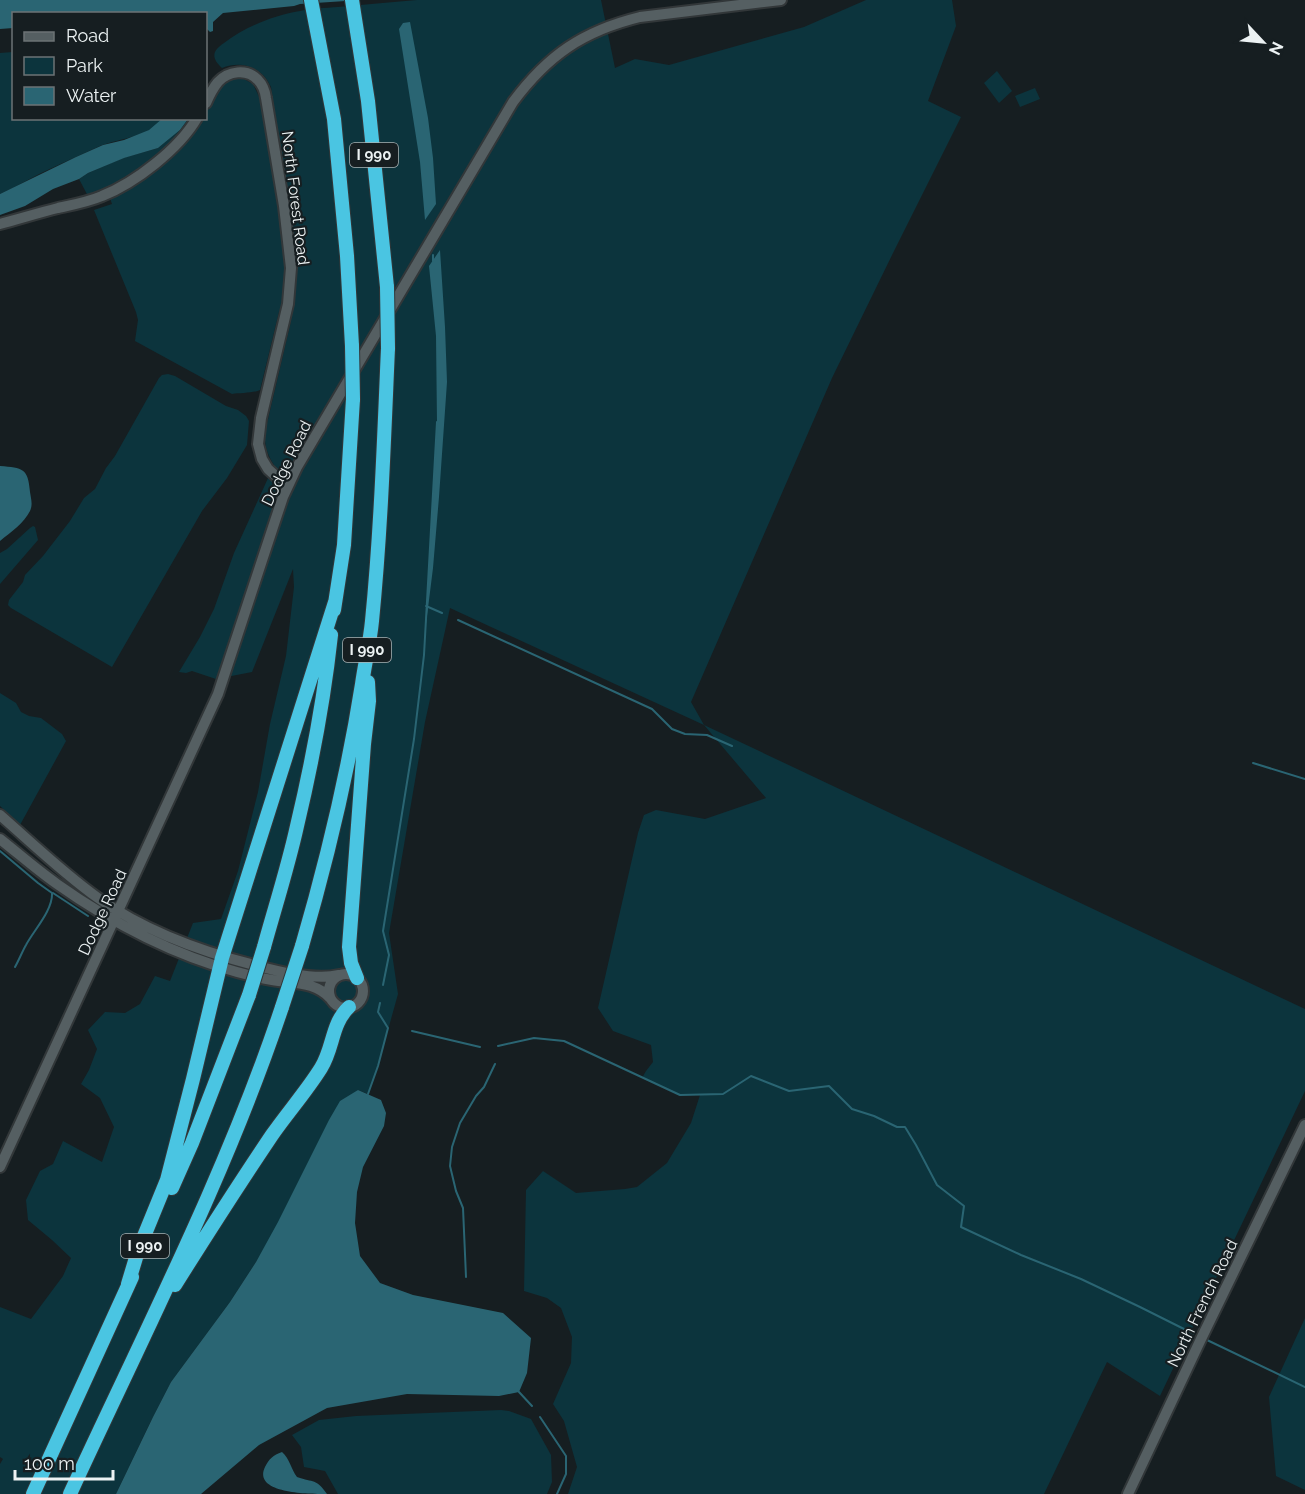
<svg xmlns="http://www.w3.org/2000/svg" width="1305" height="1494" viewBox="0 0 1305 1494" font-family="Raleway,sans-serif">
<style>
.green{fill:#0c343d}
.water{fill:#2a6573}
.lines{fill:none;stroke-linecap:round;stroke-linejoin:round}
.stream{stroke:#2a6573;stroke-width:2}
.secondary-casing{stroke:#323739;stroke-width:14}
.highway-casing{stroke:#323739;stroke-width:16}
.secondary{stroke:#555f62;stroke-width:10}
.highway{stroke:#4ac5e2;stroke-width:14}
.highway-bridge-casing{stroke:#323739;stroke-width:16;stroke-linecap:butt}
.highway-bridge{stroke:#4ac5e2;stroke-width:14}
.labels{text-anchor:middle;stroke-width:4.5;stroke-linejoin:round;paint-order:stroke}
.shield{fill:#161e21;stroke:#acb2b4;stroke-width:1.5}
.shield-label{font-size:15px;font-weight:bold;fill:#ecf2f3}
.street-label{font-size:16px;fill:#ecf2f3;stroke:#161e21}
</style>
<rect width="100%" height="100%" fill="#161e21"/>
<path class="green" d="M417,0H601L615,68L635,59L669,65L804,27L866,0H952L956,26L928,101L961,117L894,251L832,378L691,702L704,725L1305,1009V1091L1160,1396L1107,1362L1044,1494H568L577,1467L564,1421L553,1404L571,1363L572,1337L561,1308L547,1298L524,1291L526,1190L543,1171L576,1193L625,1189L637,1187L667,1163L691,1123L700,1095H680L642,1078L646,1071L653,1062L651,1045L613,1031L598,1008L638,833L644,815L656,810L705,819L766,798L704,725L450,608L425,722L389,933L398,994L378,1066L368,1094L358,1090L256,1262L230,1302L171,1382L150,1423L116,1494H0V1464L3,1459L0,1457V1307L31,1319L63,1276L71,1258L52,1240L28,1220L26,1200L40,1171L53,1164L63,1141L102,1162L114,1127L100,1098L81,1084L89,1070L97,1049L88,1030L105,1012L125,1013L140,1004L155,976L170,981L193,923L221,919L238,871L258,792L270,724L286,656L294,587L293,569L252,672L216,679L192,671L186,673L179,672L200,637L214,609L234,553L274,465C267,454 264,444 265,432L291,321L296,268L293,231L271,87C262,67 242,60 222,68C211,58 212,51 224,43C245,27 274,15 300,11C313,8 325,8 338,7C364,5 390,2 417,0Z
M13,52L14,118L163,119C148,137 121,138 100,146C85,153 69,160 54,167C35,175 19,186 0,194V53Z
M997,71L1012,91L999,103L984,83Z
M236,78L244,79L253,84L262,103L279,206L286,269L284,304L279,312L260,390C254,393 240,393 232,394L135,341L138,320L136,312L94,210L112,204L110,198L201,119L206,118C206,102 220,83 236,78Z
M1035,88L1040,99L1020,107L1015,96Z
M188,119H192L166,150L132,177L89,198L79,179L88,173L123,158L158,148L180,130Z
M168,374L175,376L226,406L238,410L246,416L249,421L247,445L227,478L202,511L112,667L11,608L8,605L9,600L23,582L25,575L43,556L70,521L84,498L95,489L106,468L115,456L159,378L162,375Z
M33,526L35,527L38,540L0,584V553L7,549L30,528Z
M0,693L16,703L21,712L29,716L41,718L62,734L66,741L20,825L0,806Z
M1305,1318V1490L1276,1476L1269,1397Z
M501,1410L509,1411L531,1419L551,1455L552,1482L547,1494H338L325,1471L304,1467L301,1447L292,1435L319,1420L356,1416Z"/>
<path class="water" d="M0,0H361L300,4L294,6L223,13L213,22V31L210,32L206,28V14H14L13,28L0,29Z
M410,22L428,118L433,158L436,204L425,220L420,162L399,29L403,23Z
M163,118L188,119L180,130L158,148L124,158L88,173L79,179L53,189L25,206L0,215V194L76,157L103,145L124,140L149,130Z
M440,250L445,327L447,382L439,497L433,568L425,632L437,423L436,336L429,266Z
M0,466C23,468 28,468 30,492C31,499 33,504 30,511C24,523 11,532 0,541Z
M358,1090L381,1100L386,1113L384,1126L363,1167L357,1192L355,1223L360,1256L380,1283L413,1295L503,1313L531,1338L527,1373L519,1392L499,1396L407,1394L327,1408L259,1445L201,1494H116L153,1417L171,1382L230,1302L256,1262L278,1222L329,1120L340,1101Z
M282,1452C290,1459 291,1469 297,1477C314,1483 316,1478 327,1494C310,1494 252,1494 265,1467C269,1459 273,1455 282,1452Z"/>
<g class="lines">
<path class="stream" d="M433,255V261
M426,606L442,613
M458,620L652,709L672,729L685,734L707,735L732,746
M1253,763L1305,779
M0,851L38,883L52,893C53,910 34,930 26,945C22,952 19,960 15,967
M53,893L88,916
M383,985L389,955L383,931L414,739L424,655L437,422
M412,1031L480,1047
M498,1046L534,1038L564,1041L680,1095L723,1094L751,1076L789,1091L829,1086L852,1109L874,1116L897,1127H905L916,1145L937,1185L964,1206L961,1227L1021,1255L1081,1279L1140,1307L1194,1334
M368,1094L378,1066L388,1028L378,1012L380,1003
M466,1277L463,1208L456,1191L450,1166L452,1147L460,1123L476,1096L484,1087L495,1064
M1207,1340L1305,1387
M519,1392L532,1406
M540,1417L566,1456V1474L557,1494"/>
<defs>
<path id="secondary" d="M206,103C209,96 213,88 218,82C228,71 247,68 258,80C263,85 265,91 266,98L284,206L291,268L288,304L261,418L258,444L262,459L268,469L279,479L289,484
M0,224C19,219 38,213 58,208C72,205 88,202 102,196C135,183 179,149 197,118
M0,815C32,843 63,873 98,898C146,932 202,952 258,966C280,972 317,980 339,975
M0,839C19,854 37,870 57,884C112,923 171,954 237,972C248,975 260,978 272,980C294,984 315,981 331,999
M329 991a17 17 0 1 1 34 0a17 17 0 1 1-34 0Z
M0,1167L218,694L275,521L283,497L297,467L513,102C548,55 583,31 640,17L781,0
M1128,1494L1201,1339L1305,1125"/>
<path id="highway" d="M311,0L334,119L347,256L352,346
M352,0L368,101L387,287
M334,610L344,545L353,399
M302,946C327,860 348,773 362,684C365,663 370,642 372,621C381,530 384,439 388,348
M264,947C275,907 288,867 297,826C312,763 324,700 331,635
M357,978L351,963L349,947L364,744L369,701L368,682
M172,1188L192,1143L249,995
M128,1284L138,1251L167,1180L193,1079L222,958L335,602
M175,1285C207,1234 239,1184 272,1135C288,1112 306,1092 321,1068C334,1047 331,1024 349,1007
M33,1494L132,1277
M70,1494C144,1333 226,1175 282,1007"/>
</defs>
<use href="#secondary" class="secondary-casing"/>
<use href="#highway" class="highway-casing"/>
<use href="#secondary" class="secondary"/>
<use href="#highway" class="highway"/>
<defs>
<path id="highway-bridge" d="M387,287L388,348
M352,346L353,399
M249,995L264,947
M282,1007L302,946"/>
</defs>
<use href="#highway-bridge" class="highway-bridge-casing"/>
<use href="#highway-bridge" class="highway-bridge"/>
</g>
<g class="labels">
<g class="shield">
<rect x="350" y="143" width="48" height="24" rx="4.5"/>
<rect x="343" y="638" width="48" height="24" rx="4.5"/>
<rect x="121" y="1234" width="48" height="24" rx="4.5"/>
</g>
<g class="shield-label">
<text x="374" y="160">I 990</text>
<text x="367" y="655">I 990</text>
<text x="145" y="1251">I 990</text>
</g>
<g class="street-label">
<text transform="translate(296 198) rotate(83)" y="6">North Forest Road</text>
<text transform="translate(286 463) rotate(-64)" y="6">Dodge Road</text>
<text transform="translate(102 912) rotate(-65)" y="6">Dodge Road</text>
<text transform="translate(1202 1303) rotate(-64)" y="6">North French Road</text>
</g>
</g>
<rect x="12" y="12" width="195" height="108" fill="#161e21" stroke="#6c7375" stroke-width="1.5"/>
<rect x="24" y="32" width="30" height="9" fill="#555f62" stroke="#6c7375" stroke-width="1.5"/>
<text x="66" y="42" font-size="18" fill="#ecf2f3">Road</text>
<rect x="24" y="57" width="30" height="18" fill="#0c343d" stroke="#6c7375" stroke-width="1.5"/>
<text x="66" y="72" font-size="18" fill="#ecf2f3">Park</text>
<rect x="24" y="87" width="30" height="18" fill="#2a6573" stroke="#6c7375" stroke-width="1.5"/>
<text x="66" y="102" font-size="18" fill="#ecf2f3">Water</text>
<g transform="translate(1263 42) rotate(116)" stroke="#161e21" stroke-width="4.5" paint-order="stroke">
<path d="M0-4.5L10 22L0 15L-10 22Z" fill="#ecf2f3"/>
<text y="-9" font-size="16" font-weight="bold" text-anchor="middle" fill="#ecf2f3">N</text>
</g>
<path d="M15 1470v9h98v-9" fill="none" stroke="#ecf2f3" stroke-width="3"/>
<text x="24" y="1470" font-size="18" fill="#ecf2f3" stroke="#161e21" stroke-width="4.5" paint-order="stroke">100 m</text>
</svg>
